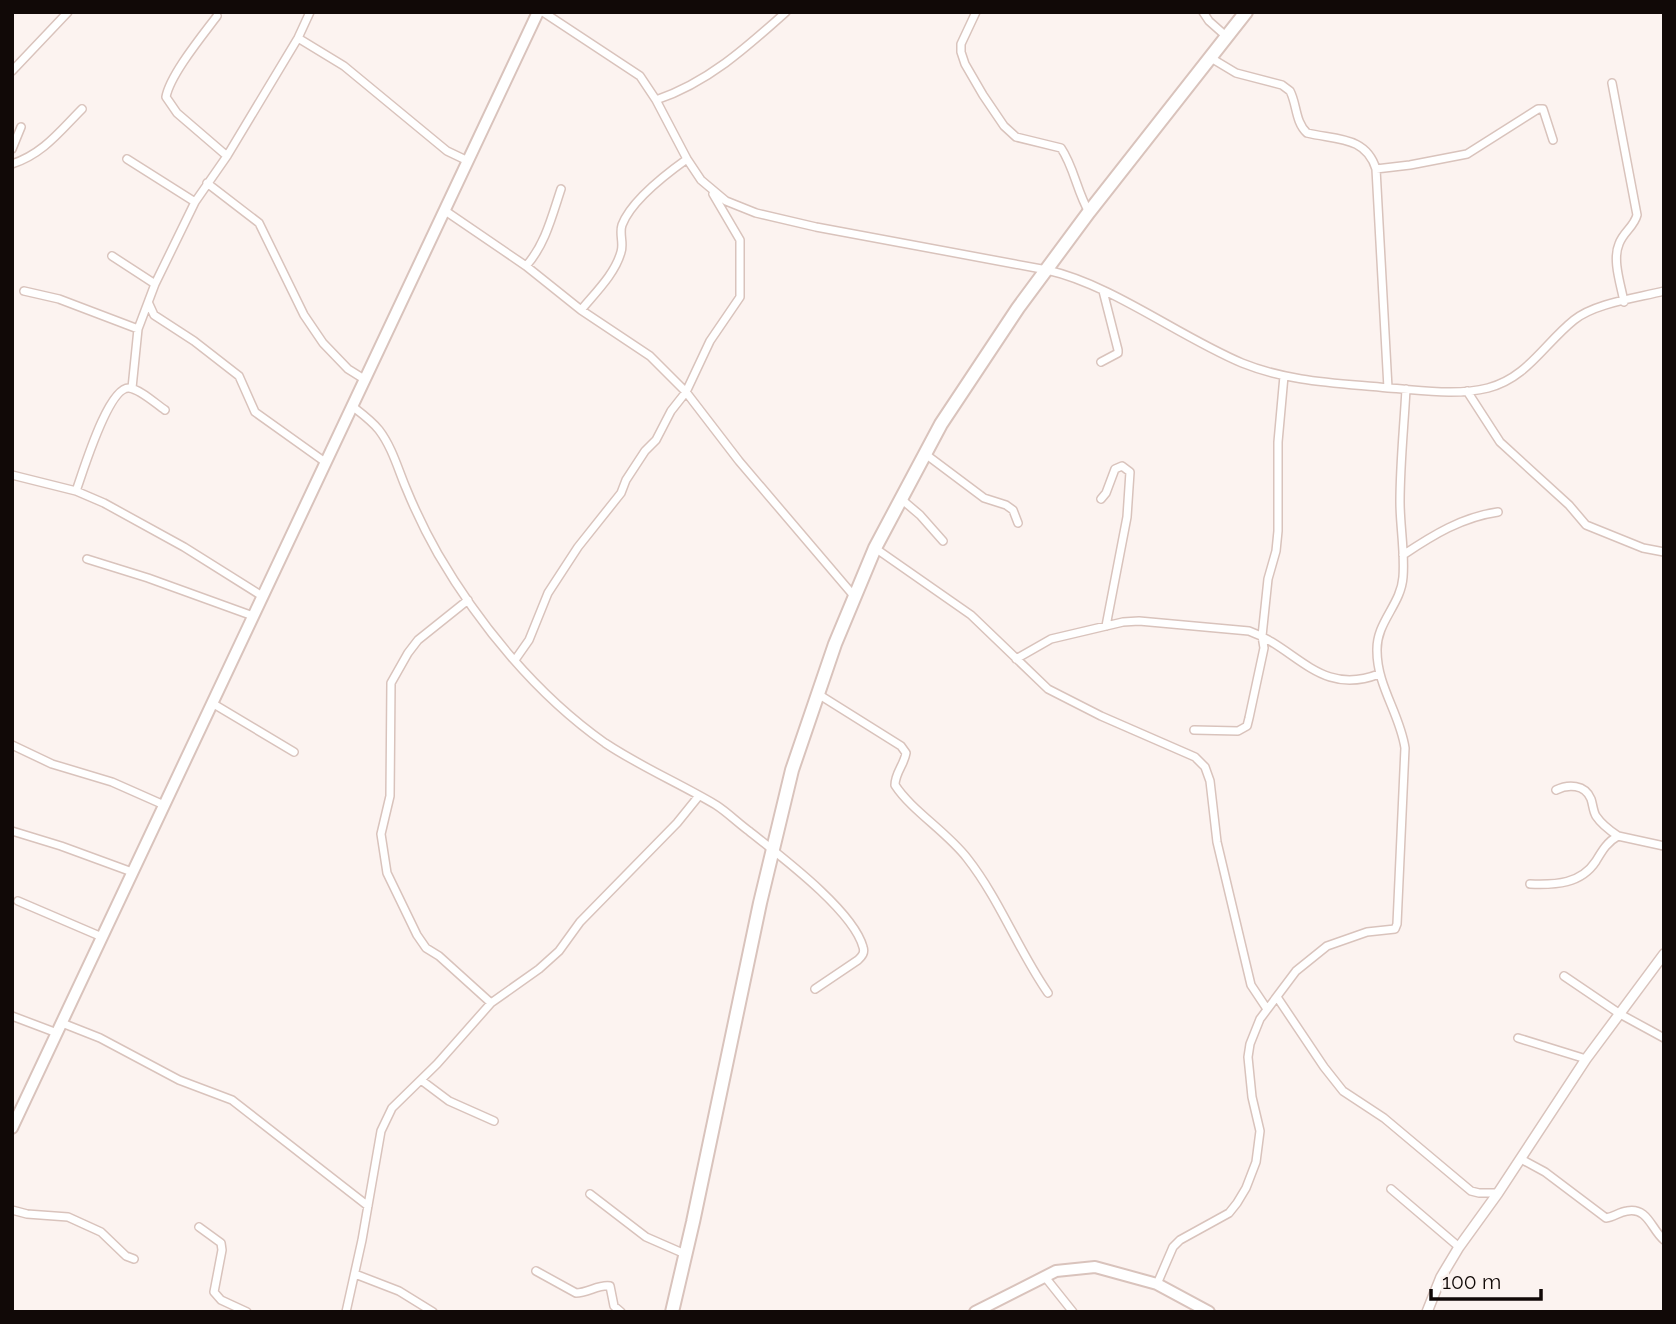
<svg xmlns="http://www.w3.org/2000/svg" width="1676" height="1324" viewBox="0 0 1676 1324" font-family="Raleway,sans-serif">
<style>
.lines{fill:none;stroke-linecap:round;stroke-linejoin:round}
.minor-casing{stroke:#d9c3bc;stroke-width:10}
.tertiary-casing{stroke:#d9c3bc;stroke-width:12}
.secondary-casing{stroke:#d9c3bc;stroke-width:14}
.primary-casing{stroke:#d9c3bc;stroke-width:16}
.minor{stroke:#fff;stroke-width:7}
.tertiary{stroke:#fff;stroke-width:9}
.secondary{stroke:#fff;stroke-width:10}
.primary{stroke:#fff;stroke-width:12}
</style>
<rect width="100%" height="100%" fill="#fcf3f0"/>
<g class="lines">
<defs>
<path id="minor" d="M543,12L640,76L656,100L687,159L701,180L726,201L756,213L816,227L1047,270C1113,285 1178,336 1242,363C1289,382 1338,383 1388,388C1420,390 1456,396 1488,388C1527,378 1544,344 1574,320C1595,303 1637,298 1664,291
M976,12L961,44V52L965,64L983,95L1004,126L1016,137L1061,148C1074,167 1077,192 1089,212
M1203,12L1209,21L1227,37
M217,16C202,36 170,75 166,97L177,113L227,156
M298,38L344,66L447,151L468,161
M1211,58L1236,73L1282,85L1290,91C1297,104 1295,122 1307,133C1336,140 1366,136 1376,169L1388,388
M12,71L68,12
M1612,83L1637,215C1634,227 1623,232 1619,244C1612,260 1621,285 1624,302
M656,100C707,83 746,48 786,12
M12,149L21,127
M127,159L195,202
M12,164C43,154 60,131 82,109
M1376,169L1410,165L1467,154L1538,109H1543L1553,140
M207,183L259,223L304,315L323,343L348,369L364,379
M444,210L526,266L581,310L650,356L686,392L739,461L854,596
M112,256L155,284
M526,266C545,245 552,216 561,189
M24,291L59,299L138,329
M149,304L154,315L194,341L239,376L255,412L325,462
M581,310C595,293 615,274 621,252C624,243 619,234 622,225C631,201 666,174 687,159
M1101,362L1118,353V350L1103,291
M132,388L138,329L155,284L195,202L227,156L298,38L310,12
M1467,391L1500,442L1569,505L1586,525L1643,548L1664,552
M352,406C361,413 372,421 379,430C392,447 398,469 406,488C415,510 426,533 438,554C480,626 537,695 605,743C641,767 679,783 716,805C727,812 738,823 749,831C779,855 853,910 863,947C865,953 862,956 858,960L815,989
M924,453L984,498L1006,505L1013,510L1018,523
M12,475L76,491L104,503L184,547L262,596
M76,491C83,472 108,387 129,388C140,389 156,404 165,410
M900,498L920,515L943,541
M1101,499L1106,493L1115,469L1122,466L1130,472L1127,517L1106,626
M875,548L971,615L1048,689L1101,716L1195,757L1205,767L1210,781L1217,842L1251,985L1267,1009
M1403,555C1433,535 1462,517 1498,512
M87,559L148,578L253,616
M468,600L418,640L408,653L391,683L390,796L381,834L387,873L417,935L426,948L439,956L491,1003
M1016,659L1051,639L1123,622L1139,621L1249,631C1297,648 1320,697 1379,674
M515,660L529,640L548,593L578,547L621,493L626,480L645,451L656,440L671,411L686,392L710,341L740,297V240L713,194
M818,694L901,746L906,753C904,765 895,773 895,785C911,810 947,832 967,858C1000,900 1018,950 1048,993
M212,703L294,752
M1194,730L1238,731L1247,726L1249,718L1264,648L1262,636L1268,579L1276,551L1278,531V442L1284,376
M12,745L52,764L112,782L164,805
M1556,790C1568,784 1585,784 1591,799C1593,805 1593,811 1596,816C1602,825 1609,830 1618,836
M12,831L61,846L132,872
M1530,884C1556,885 1581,884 1596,861C1602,851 1607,842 1618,836L1664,846
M18,901L102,937
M1564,976L1620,1014L1664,1038
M1277,997L1324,1067L1343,1091L1384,1118L1471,1191L1479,1193H1498
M12,1016L57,1033
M62,1023L100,1038L179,1080L232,1100L368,1206
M1518,1038L1586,1059
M421,1080L449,1101L494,1121
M1521,1159L1545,1172L1606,1218C1614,1217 1619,1212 1627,1211C1648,1207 1651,1229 1664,1240
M1391,1189L1459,1247
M590,1194L646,1237L685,1254
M12,1210L27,1214L68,1217L101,1232L126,1256L134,1259
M199,1227L221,1243L222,1250L214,1292L221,1300L247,1312
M536,1271L576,1293C588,1293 599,1284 610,1286L614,1306L621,1312
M355,1274L399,1291L433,1312
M1045,1277L1073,1312
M1157,1284L1173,1247L1180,1240L1229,1213L1237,1203L1246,1188L1256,1162L1260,1131L1252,1097L1248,1057L1250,1044L1260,1019L1296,971L1327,946L1367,932L1395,929L1397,924L1405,748C1400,714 1377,686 1377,651C1376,622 1401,605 1403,577C1405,552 1400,526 1400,502C1400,464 1404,427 1406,389
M346,1312L362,1240L381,1131L392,1108L437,1064L491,1003L539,969L559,951L580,922L677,823L698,797"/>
<path id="tertiary" d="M1427,1312L1441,1277L1459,1247L1498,1193L1586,1059L1664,954"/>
<path id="secondary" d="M12,1128L538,12
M975,1312L1056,1271L1095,1267L1157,1284L1209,1312"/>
<path id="primary" d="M672,1312L693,1222L760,903L792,770L835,644L875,548L941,424L1018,308L1089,212L1246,12"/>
</defs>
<use href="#minor" class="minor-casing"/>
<use href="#tertiary" class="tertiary-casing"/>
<use href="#secondary" class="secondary-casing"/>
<use href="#primary" class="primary-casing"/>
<use href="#minor" class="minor"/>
<use href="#tertiary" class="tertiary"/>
<use href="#secondary" class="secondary"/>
<use href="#primary" class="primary"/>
</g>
<rect width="1676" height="1324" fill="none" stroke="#110907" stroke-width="28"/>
<path d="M1431 1289v10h110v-10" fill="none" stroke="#110907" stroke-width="3.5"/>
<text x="1442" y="1289" font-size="21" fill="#110907" stroke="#fcf3f0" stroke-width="5" paint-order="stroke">100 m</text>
</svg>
